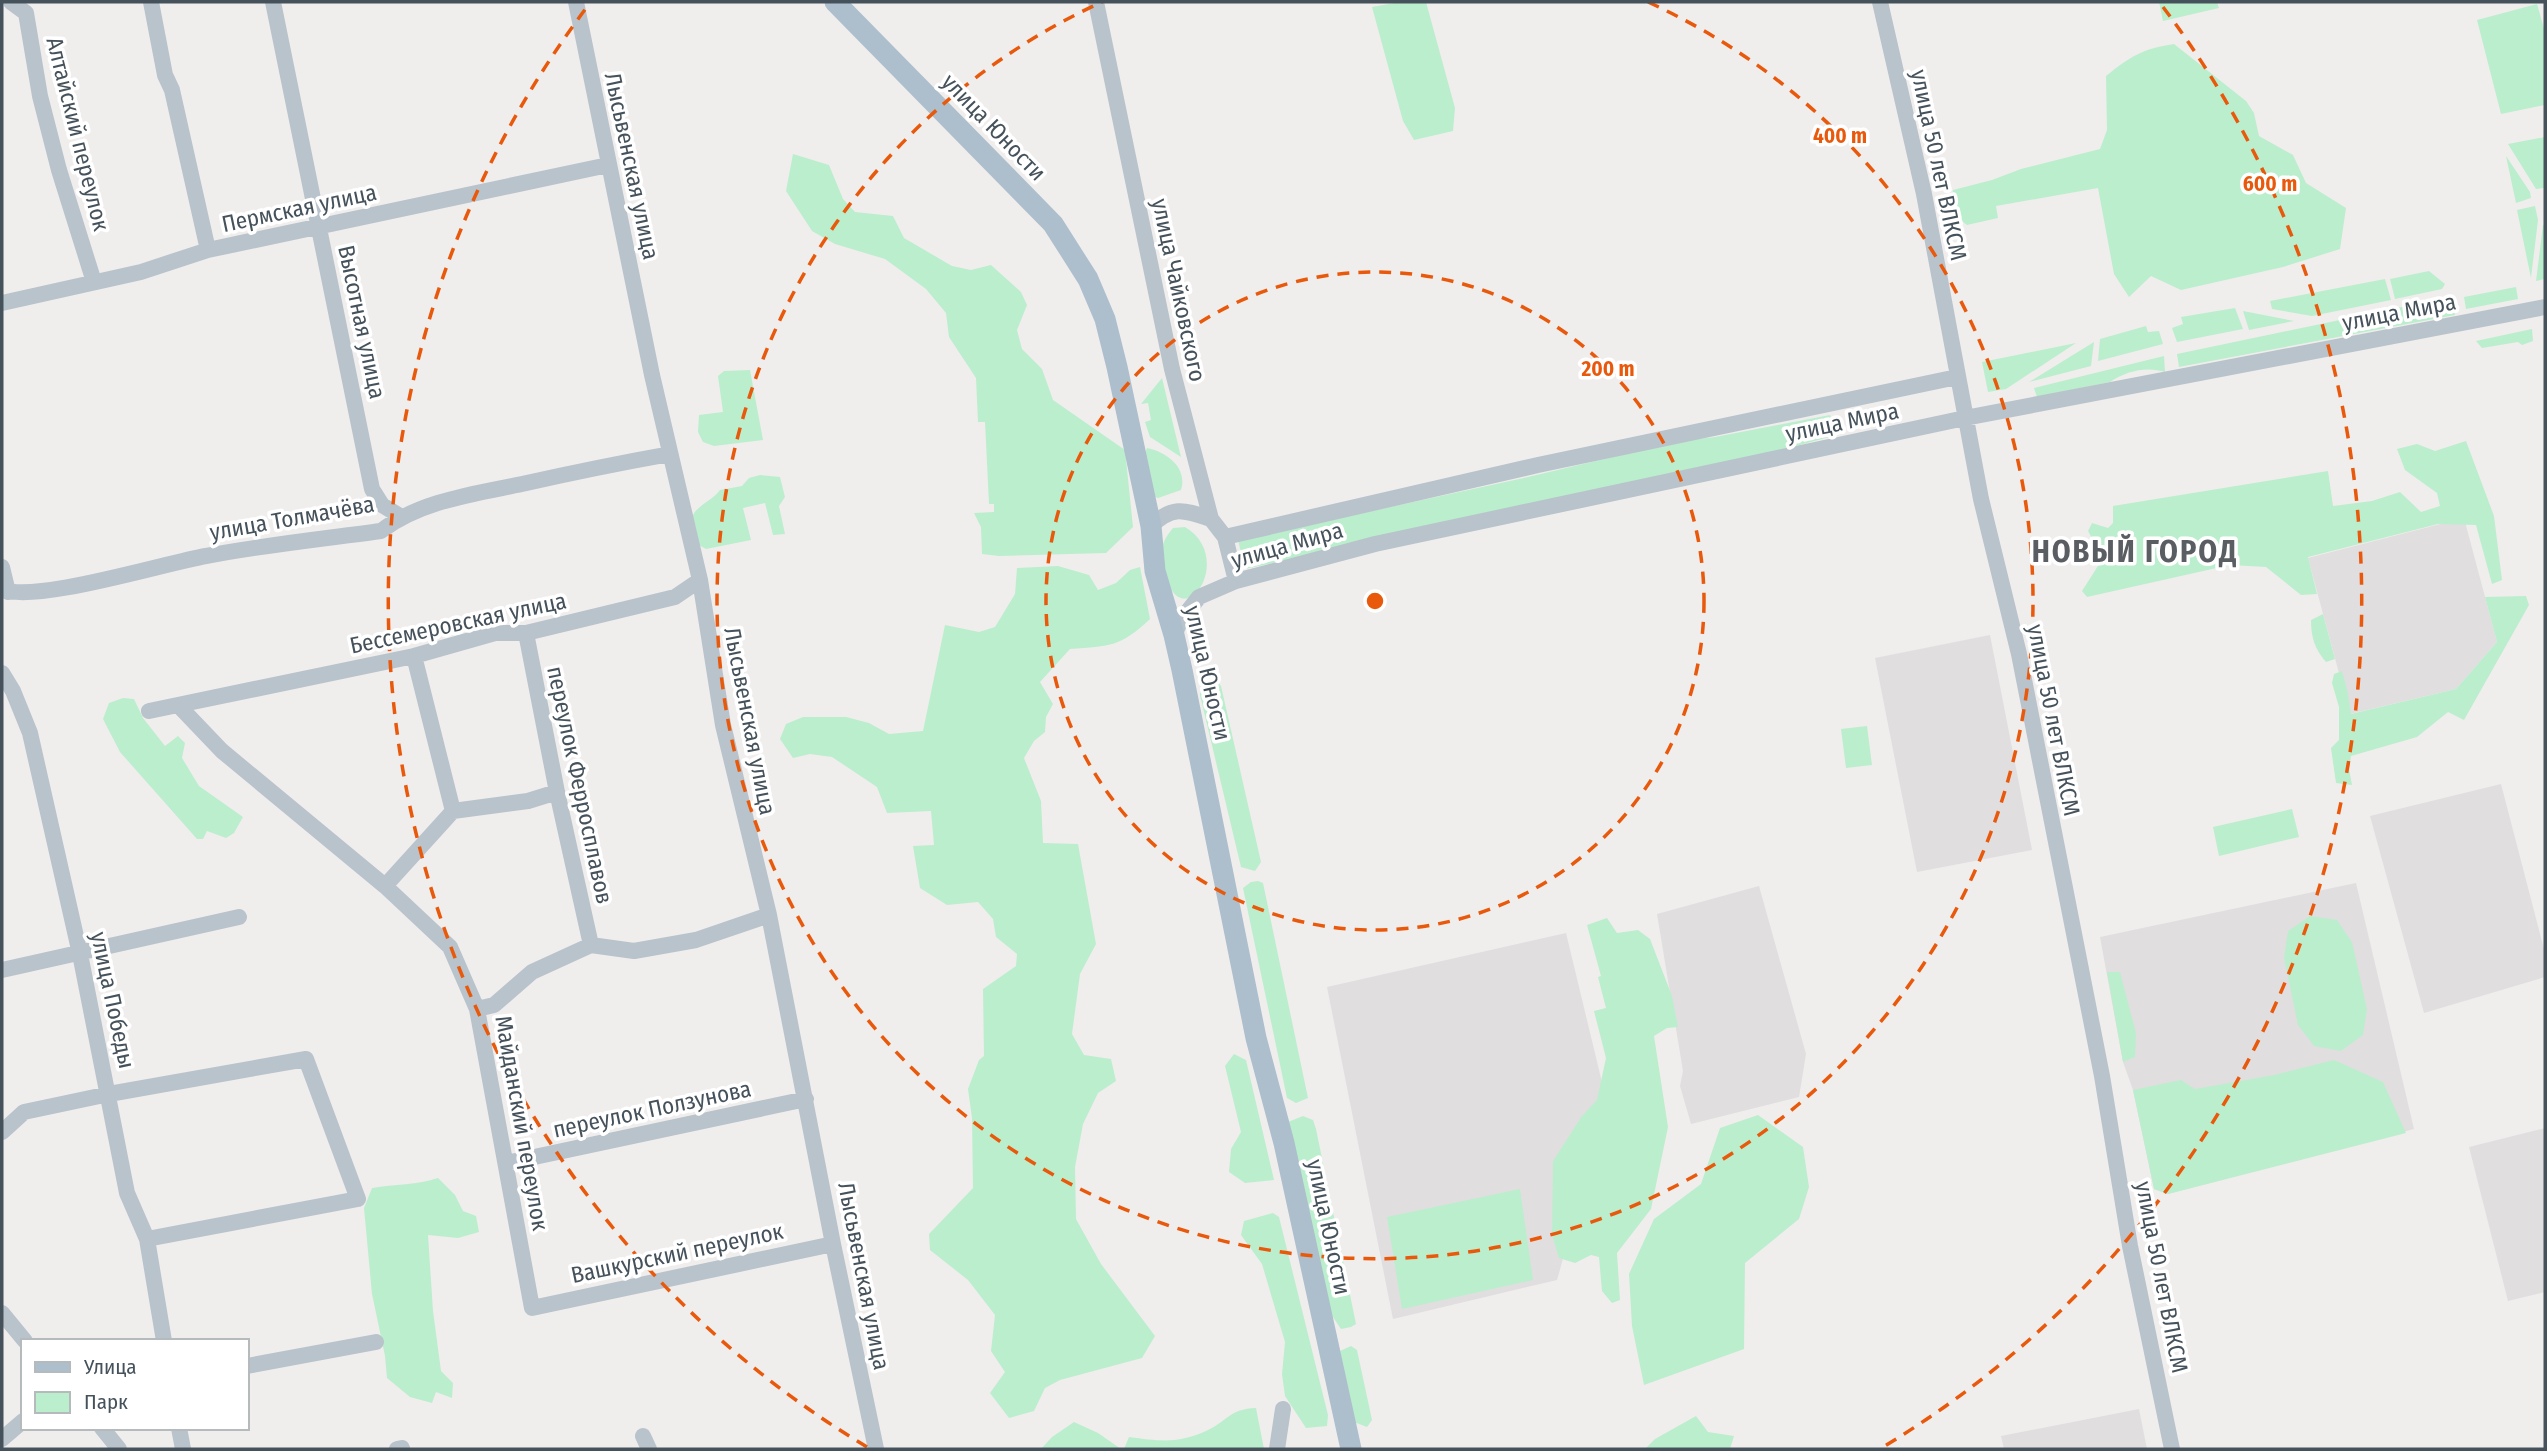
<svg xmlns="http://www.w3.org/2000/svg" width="2547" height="1451" viewBox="0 0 2547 1451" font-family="'Fira Sans Condensed',sans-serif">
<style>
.education{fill:#e1dee0}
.green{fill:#bbeecd}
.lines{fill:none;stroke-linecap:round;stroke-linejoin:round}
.minor{stroke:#b9c3cb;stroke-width:16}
.major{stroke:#adbecd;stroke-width:21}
.ring{fill:none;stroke:#e8590c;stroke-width:3.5;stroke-dasharray:12 9}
.labels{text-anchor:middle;stroke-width:7;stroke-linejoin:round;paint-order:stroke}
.street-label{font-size:23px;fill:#46525b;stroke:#fff}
.district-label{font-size:30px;font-weight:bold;letter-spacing:2px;fill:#5a5e62;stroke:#fff}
.centre{fill:#e8590c;stroke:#fff;stroke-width:3.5}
.ring-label{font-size:21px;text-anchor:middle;font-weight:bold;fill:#e8590c;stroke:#fff;stroke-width:7;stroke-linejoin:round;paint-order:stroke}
</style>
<rect width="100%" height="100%" fill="#f0eded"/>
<path class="education" d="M2464,518L2497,642L2456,689L2350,714L2308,558Z
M1990,635L2032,850L1917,872L1875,658Z
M2501,784L2545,953V977L2424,1013L2370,816Z
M2356,883L2414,1129L2168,1194L2154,1189L2133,1090L2123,1062L2100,937Z
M1759,886L1806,1054L1799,1097L1691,1124L1680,1086L1683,1071L1657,914Z
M1566,933L1607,1103L1557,1280L1393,1319L1327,987Z
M2545,1128V1292L2508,1301L2469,1147Z
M2139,1409L2147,1449H2004L2001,1436Z"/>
<path class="green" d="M1400,2H1426L1455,108L1453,131L1414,140L1403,121L1372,7Z
M2159,2H2217L2219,8L2163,21Z
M2537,4L2545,32V105L2501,114L2477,20Z
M2174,44L2246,101L2254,113L2259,136L2293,155L2306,183L2346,208L2340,249L2283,267L2181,290L2151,276L2129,297L2114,274L2098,188L1996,206L1998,218L1967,225C1953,214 1951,207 1953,190L1992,180L2021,169L2100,149L2107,130L2106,76C2131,56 2142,49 2174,44Z
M2545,137V188L2536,189L2508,144Z
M793,154L829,165L843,199L855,212L893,216L904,238L952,266L971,270L991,265L1021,292L1027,305L1017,330L1022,349L1042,369L1053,400L1125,450L1133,527L1106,553L999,556L982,554L981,527L974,513L994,512V504H989L985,422H978L976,378L949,337L946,313L926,289L885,259L835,244L812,231L786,191Z
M2506,156L2530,192L2531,198L2516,203Z
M2535,206L2538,220L2531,278L2517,210Z
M2543,225H2545V279L2536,281Z
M2429,271L2445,284L2442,289L2395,299L2390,279Z
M2385,279L2391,300L2312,316L2272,309L2270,301Z
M2516,287L2518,299L2466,309L2464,297Z
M2450,297L2455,315L2179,367L2177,354Z
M2235,308L2243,329L2177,342L2172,328L2183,324L2181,317Z
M2243,311L2294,321L2249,330Z
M2146,326L2148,332L2159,331L2163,344L2098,361L2100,339Z
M2532,329L2533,341L2522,345L2518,342L2482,348L2476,341Z
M2094,342L2091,366L2029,382Z
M2076,343L2006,389L1988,392L1982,362Z
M2164,356L2165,372C2147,366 2126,371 2110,382L2037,397L2034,388Z
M750,370L763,440L714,446L703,442L698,432L699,415L723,412L718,376L724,371Z
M1162,378L1181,457L1150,437L1145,422L1151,420L1148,403L1141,404Z
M1830,415L1837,435L1718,467L1245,569L1238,540L1528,477L1680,441L1715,437Z
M2466,441L2494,516L2502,580L2492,584L2476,525L2438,524L2308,557L2317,594L2301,595L2266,567L2230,565L2087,597L2082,591L2103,558L2088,531L2092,523L2108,528L2113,523V506L2328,471L2333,506L2372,501L2400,492L2421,512L2440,506L2437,493L2405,470L2397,449L2417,444L2435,451Z
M1147,448C1167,452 1188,468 1181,490L1158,498L1150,495L1144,456Z
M760,475L780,477L785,497L779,506L785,534L773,535L765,503L743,508L751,540L706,549L697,544L696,528L692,517C697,505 712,501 720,490L742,486L749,478Z
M1185,527C1238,558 1180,644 1163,568C1159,551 1162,541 1173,528Z
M1058,566L1089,575L1098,590L1116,583L1130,570L1140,567L1150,619C1120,647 1111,646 1070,649L1040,682L1053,704L1046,717L1045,732L1034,741L1024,758L1041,801L1043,843L1078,844L1096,944L1080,974L1072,1034L1084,1055L1111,1059L1116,1081L1098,1093L1083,1124L1075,1167L1076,1219L1101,1264L1155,1336L1142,1358L1060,1380L1045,1388L1034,1411L1009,1418L990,1393L1005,1372L991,1351L995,1315L968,1280L930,1250L929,1234L973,1188L972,1118L968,1089L979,1060L984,1056L983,989L1016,966L1017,954L996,937L993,919L978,902L947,905L920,888L913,846L934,845L931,811L887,813L877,787L832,757L810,754L793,758L780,739L786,724L803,717H846L869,723L889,734L923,731L945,625L979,632L995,627L1015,594L1017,568Z
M2526,596L2529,605L2464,720L2448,712L2417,737L2351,756L2349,769L2352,785L2336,783L2331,748L2339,740V707L2332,683L2334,674L2342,671L2347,689L2351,714L2456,689L2497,642L2485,597Z
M2323,614L2335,659L2326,662C2315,649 2311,638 2311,620Z
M1212,675L1221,686L1261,862L1255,871L1241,867L1200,695L1203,677Z
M123,698L134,699L143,718L165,746L178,736L185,743L182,758L199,786L243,817L234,833L226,838L207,831L203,839H197L120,752L103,719L109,703Z
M1867,726L1872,765L1846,768L1841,729Z
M2292,809L2299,837L2219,856L2213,827Z
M1258,881L1263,883L1308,1098L1296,1103L1287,1098L1243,888L1251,882Z
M2310,916L2337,920L2352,942L2367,1009L2363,1035L2341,1051L2314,1046L2298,1025L2284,958L2288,931Z
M1607,918L1617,933L1638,930L1650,939L1672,996L1678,1027L1667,1028L1654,1036L1668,1127L1651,1209L1617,1253L1620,1300L1612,1303L1602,1291L1599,1257L1591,1255L1575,1263L1559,1258L1552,1235L1553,1161L1582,1116L1597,1100L1606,1058L1594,1011L1606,1008L1598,977L1601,976L1587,925Z
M2107,972H2120L2136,1033L2135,1057L2123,1062Z
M1234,1054L1246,1060L1274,1180L1245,1183L1229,1172L1231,1149L1241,1132L1225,1066Z
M2334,1060L2383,1082L2406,1133L2168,1194L2154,1189L2133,1090L2181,1080L2195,1089L2274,1075Z
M1758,1115L1803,1147L1809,1187L1799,1219L1745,1263L1744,1349L1644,1385L1632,1326L1629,1274L1654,1219L1701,1184L1720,1128Z
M1303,1116L1313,1120L1316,1129L1356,1324L1351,1327L1341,1329L1329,1311L1288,1122Z
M438,1178L455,1195L463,1211L476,1216L479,1232L458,1238L428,1235L433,1311L441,1371L453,1383L452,1398L436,1392L432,1403L410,1397L387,1378L385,1356L372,1294L364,1208L372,1188C394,1184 418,1185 438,1178Z
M1520,1189L1533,1280L1402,1309L1387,1217Z
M1273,1213L1279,1217L1328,1415L1327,1426L1306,1428L1285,1396L1282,1374L1285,1342L1262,1264L1241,1235L1244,1221Z
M1351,1346L1357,1350L1372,1420L1367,1427L1354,1422L1340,1351Z
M1256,1408L1264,1449H1124L1129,1437C1160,1441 1177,1444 1206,1431C1228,1421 1229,1409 1256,1408Z
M1696,1416L1708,1432L1734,1436L1730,1449H1645L1655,1439Z
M1074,1422L1098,1433L1121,1449H1041L1052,1437Z"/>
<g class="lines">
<path class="minor" d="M11,2L26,13L40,96L59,170L94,282
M151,2L165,75L172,90L208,250
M273,2L372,489L382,505L400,516
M576,2L652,375L700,580L723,725L769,915L833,1244L876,1449
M1096,2L1172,369L1211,519L1225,537L1236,581
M1880,2L1924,194L1981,499L2019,654L2102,1076L2130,1246L2172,1449
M2,303L141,272L208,250L608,165
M1151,526C1173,505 1184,510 1211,519
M1225,537L1538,465L1957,377
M2,567L8,592
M2,589C33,604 165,563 206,556C264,545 322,539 381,531C420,501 474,494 522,484C571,473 620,463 670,454
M526,633L557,792L591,945
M1174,635L1181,620L1199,597L1236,581L1375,544L1965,418L2545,307
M2,673L13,691L30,733L80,954L127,1193L147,1239L164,1341
M179,706L222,751L385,886L450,947L477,1009L532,1308L833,1244
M149,711L414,656L495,633H526L675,597L700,580
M453,811L528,801L557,792
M385,886L453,811L414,656
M2,970L239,917
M477,1009L494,1005L532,972L591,945L634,951L696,940L769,915
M2,1132L24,1112L109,1094L306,1059L358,1199L147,1239
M506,1163L806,1099
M2,1313L25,1341
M247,1366L376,1342
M102,1428L119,1449
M179,1428L183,1449
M643,1436L649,1449
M2,1439L23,1421
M397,1449L402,1448
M1277,1449L1283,1409"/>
<path class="major" d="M835,2L1053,224L1088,279L1105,319L1117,367L1151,526L1155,571L1174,635L1182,670L1256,1038L1284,1143L1351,1449"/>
</g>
<g class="ring">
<circle cx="1375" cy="601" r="329"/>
<path d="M1648 2A658 658 0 1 1 1102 2"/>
<path d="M867 1447A987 987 0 0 1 587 7M2163 7A987 987 0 0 1 1883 1447"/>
</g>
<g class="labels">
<g class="street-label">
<text transform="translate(994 127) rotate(46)" y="8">улица Юности</text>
<text transform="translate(78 134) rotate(76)" y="8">Алтайский переулок</text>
<text transform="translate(1939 165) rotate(78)" y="8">улица 50 лет ВЛКСМ</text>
<text transform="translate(632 166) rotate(78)" y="8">Лысьвенская улица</text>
<text transform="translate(299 208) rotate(-12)" y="8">Пермская улица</text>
<text transform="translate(1179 290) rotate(78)" y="8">улица Чайковского</text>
<text transform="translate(2399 312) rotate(-11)" y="8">улица Мира</text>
<text transform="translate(362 322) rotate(78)" y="8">Высотная улица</text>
<text transform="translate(1842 422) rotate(-12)" y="8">улица Мира</text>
<text transform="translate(292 518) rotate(-10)" y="8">улица Толмачёва</text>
<text transform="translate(1287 545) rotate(-16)" y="8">улица Мира</text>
<text transform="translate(458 623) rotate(-12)" y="8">Бессемеровская улица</text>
<text transform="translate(1208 673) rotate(77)" y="8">улица Юности</text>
<text transform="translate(2054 720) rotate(79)" y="8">улица 50 лет ВЛКСМ</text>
<text transform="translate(750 721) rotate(79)" y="8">Лысьвенская улица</text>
<text transform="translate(580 785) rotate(78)" y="8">переулок Ферросплавов</text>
<text transform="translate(113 1000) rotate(78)" y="8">улица Победы</text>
<text transform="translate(652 1109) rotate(-12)" y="8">переулок Ползунова</text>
<text transform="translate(522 1123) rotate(80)" y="8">Майданский переулок</text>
<text transform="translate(1329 1227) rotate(78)" y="8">улица Юности</text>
<text transform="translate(677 1253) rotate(-12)" y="8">Вашкурский переулок</text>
<text transform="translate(864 1276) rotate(79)" y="8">Лысьвенская улица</text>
<text transform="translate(2162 1277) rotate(79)" y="8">улица 50 лет ВЛКСМ</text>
</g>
<g class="district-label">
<text x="2135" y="562">НОВЫЙ ГОРОД</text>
</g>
</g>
<circle cx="1375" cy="601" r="10" class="centre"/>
<g class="ring-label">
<text x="1840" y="143">400 m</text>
<text x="2270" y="191">600 m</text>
<text x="1608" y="376">200 m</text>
</g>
<rect width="2547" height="1451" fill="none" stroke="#46525b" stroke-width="7"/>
<rect x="21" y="1339" width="228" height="91" fill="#ffffff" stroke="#b5babd" stroke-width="2"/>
<rect x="35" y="1362" width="35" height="10" fill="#adbecd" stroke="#b5babd" stroke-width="2"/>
<text x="84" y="1374" font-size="21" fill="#46525b">Улица</text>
<rect x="35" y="1392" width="35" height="21" fill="#bbeecd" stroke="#b5babd" stroke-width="2"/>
<text x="84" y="1409" font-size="21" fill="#46525b">Парк</text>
</svg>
